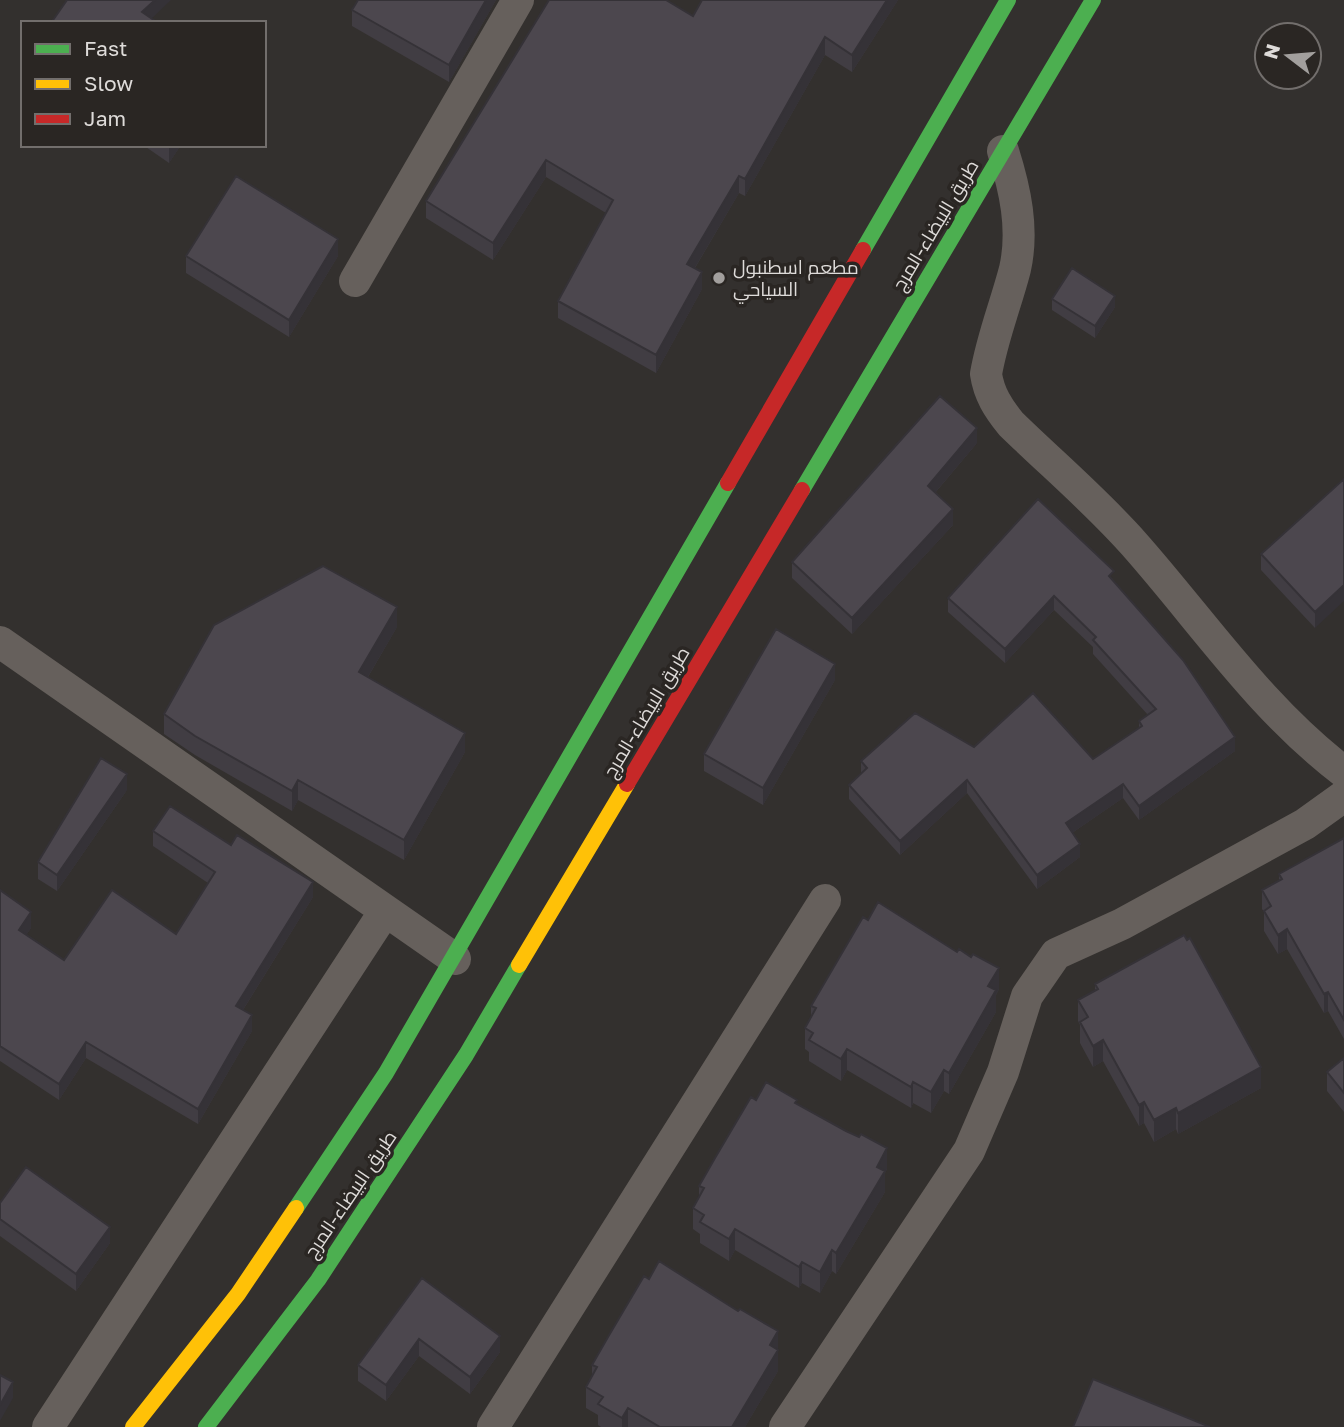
<svg xmlns="http://www.w3.org/2000/svg" width="1344" height="1427" viewBox="0 0 1344 1427" font-family="'Golos Text',Cairo,sans-serif">
<style>
.lines{fill:none;stroke-linecap:round;stroke-linejoin:round}
.street{stroke:#66605c;stroke-width:32}
.fast{stroke:#4caf50;stroke-width:16}
.slow{stroke:#ffc107;stroke-width:16}
.jam{stroke:#c62828;stroke-width:16}
.wall{fill:#413d43}
.shaded-wall{fill:#353237}
.building{fill:#4c474e;stroke:#353237;stroke-width:2}
.poi-dot{fill:#a29f9d;stroke:#2a2623;stroke-width:2.5}
.labels{text-anchor:middle;stroke-width:7;stroke-linejoin:round;paint-order:stroke}
.street-label{font-size:19px;fill:#dedbd9;stroke:#2a2623}
.poi-label{font-size:19px;fill:#dedbd9;stroke:#2a2623;text-anchor:start}
</style>
<rect width="100%" height="100%" fill="#33302e"/>
<g class="lines">
<path class="street" d="M1003,151C1015,189 1024,229 1015,269C1006,304 992,338 986,374C989,394 998,408 1011,424C1052,464 1096,501 1134,544C1203,622 1260,708 1344,772
M355,281L518,0
M0,642L455,959
M48,1427L385,911
M493,1427L825,900
M785,1427L969,1151L1003,1072L1027,996L1056,954L1122,924L1219,871L1305,824L1344,796"/>
<path class="fast" d="M863,250L1008,0
M802,490L1093,0
M296,1208L386,1073L728,483
M206,1427L318,1280L466,1055L519,965"/>
<path class="slow" d="M519,965L627,784
M133,1427L238,1294L296,1208"/>
<path class="jam" d="M728,483L863,250
M627,784L802,490"/>
</g>
<path class="wall" d="M496,0L449,82L352,26V10Z
M702,0H898L852,72L825,55L745,196L739,193L695,268L702,289L656,373L558,318V301L606,213L546,177L493,260L426,218V201L693,16Z
M143,145H181L169,163Z
M186,256H338L289,337L186,273Z
M1052,299L1115,307L1095,338L1052,310Z
M977,443L935,493L953,525L852,634L792,578V562Z
M1344,479L1315,628L1261,570V554Z
M1114,581L1235,751L1139,820L1123,798L1072,833L1080,857L1037,889L967,793L900,855L849,799V785L861,774V761L974,747L1093,759L1139,728V721L1148,715L1093,654V647L1054,610L1005,663L948,612V598Z
M397,627L368,677L465,752L404,860L298,800L292,811L195,755L164,734V714Z
M835,680L763,805L704,771V754Z
M127,790L57,891L38,879V862Z
M153,831L313,897L243,1010L252,1031L198,1124L86,1058L59,1100L0,1061V890L31,928L26,935L64,960L176,934L208,883L153,846Z
M1344,838V1039L1328,1011L1324,1013L1287,949L1278,954L1264,931V912L1262,909V890L1279,880V874Z
M1095,984L1261,1088L1178,1134L1176,1129L1154,1142L1144,1123L1139,1126L1103,1061L1093,1067L1080,1043V1025L1078,1021V1000L1095,991Z
M999,989L996,995V1012L949,1094L944,1091L931,1113L913,1103L911,1108L847,1070L841,1081L809,1061V1052L805,1049V1028L811,1017V1006Z
M1344,1058V1112L1327,1091V1072Z
M756,1100L797,1104L887,1169L885,1173V1192L836,1274L832,1271L820,1293L802,1283L799,1288L735,1250L729,1261L700,1243V1234L693,1229V1208L699,1197V1186Z
M0,1203L110,1243L76,1291L0,1236Z
M422,1278L500,1352L470,1394L419,1356L386,1401L358,1381V1365Z
M738,1311L778,1331V1371L745,1427H601L598,1425V1415L586,1408V1387L592,1376V1365Z"/>
<path class="shaded-wall" d="M155,0H171L147,23L142,12Z
M486,0H496L449,82V65Z
M887,0H898L852,72V55Z
M825,37V55L745,196V179Z
M171,145H181L169,163V147Z
M546,160V177L493,260V243Z
M739,176V193L687,281V264Z
M338,239V256L289,337V320Z
M702,272V289L656,373V355Z
M1115,296V307L1095,338V326Z
M977,428V443L928,501V486Z
M953,509V525L852,634V618Z
M1344,585V601L1315,628V612Z
M1054,596V610L1005,663V649Z
M397,607V627L359,692V672Z
M835,664V680L763,805V788Z
M465,733V752L404,860V840Z
M1235,737V751L1139,820V806Z
M127,774V790L57,891V875Z
M298,780V800L292,811V791Z
M967,780V793L900,855V841Z
M1123,784V798L1066,837V823Z
M1080,844V857L1037,889V875Z
M313,882V897L236,1021V1006Z
M31,912V928L19,946V930Z
M1287,929V949L1278,954V935Z
M999,968V989L996,995V1012L949,1094V1073L988,986Z
M1328,992V1011L1324,1013V994Z
M252,1015V1031L198,1124V1109Z
M1103,1040V1061L1093,1067V1046Z
M86,1042V1058L59,1100V1084Z
M847,1049V1070L841,1081V1059Z
M1261,1067V1088L1178,1134V1113Z
M944,1070V1091L931,1113V1092Z
M913,1082V1103L911,1108V1087Z
M1144,1102V1123L1139,1126V1105Z
M1176,1108V1129L1154,1142V1120Z
M887,1148V1169L885,1173V1192L836,1274V1253L877,1167Z
M110,1227V1243L76,1291V1274Z
M735,1229V1250L729,1261V1239Z
M832,1250V1271L820,1293V1272Z
M802,1262V1283L799,1288V1267Z
M778,1331V1371L745,1427H732L770,1345Z
M500,1336V1352L470,1394V1377Z
M419,1339V1356L386,1401V1385Z
M13,1382V1398L0,1421V1405Z
M628,1408V1427H622V1418Z"/>
<path class="building" d="M67,0H155L142,12L158,23H51Z
M358,0H486L449,65L352,10Z
M549,0H666L693,16L702,0H887L852,55L825,37L745,179L739,176L687,264L702,272L656,355L558,301L613,200L546,160L493,243L426,201Z
M236,176L338,239L289,320L186,256Z
M1072,268L1115,296L1095,326L1052,299Z
M940,396L977,428L928,486L953,509L852,618L792,562Z
M1344,479V585L1315,612L1261,554Z
M1038,499L1114,571L1109,576L1183,660L1235,737L1139,806L1123,784L1066,823L1080,844L1037,875L967,780L900,841L849,785L867,768L861,761L915,713L974,747L1033,693L1093,759L1142,726L1139,721L1156,709L1093,640L1096,637L1054,596L1005,649L948,598Z
M323,566L397,607L359,672L465,733L404,840L298,780L292,791L195,736L164,714L214,625Z
M776,629L835,664L763,788L704,754Z
M101,758L127,774L57,875L38,862Z
M170,806L231,845L237,835L313,882L236,1006L252,1015L198,1109L86,1042L59,1084L0,1046V890L31,912L19,930L64,960L112,890L176,934L215,872L153,831Z
M1344,838V1020L1328,992L1324,994L1287,929L1278,935L1264,911L1271,906L1262,890L1282,879L1279,874Z
M878,902L957,952L959,949L971,957L973,954L999,968L988,986L996,990L949,1073L944,1070L931,1092L913,1082L911,1087L847,1049L841,1059L809,1040L813,1033L805,1028L816,1008L811,1006L863,917L868,920Z
M1184,935L1187,940L1190,938L1261,1067L1178,1113L1176,1108L1154,1120L1144,1102L1139,1105L1103,1040L1093,1046L1080,1022L1088,1017L1078,1000L1098,989L1095,984Z
M1344,1058V1093L1327,1072Z
M766,1082L797,1100L795,1103L846,1131L859,1137L861,1134L887,1148L877,1167L885,1171L836,1253L832,1250L820,1272L802,1262L799,1267L735,1229L729,1239L700,1222L704,1215L693,1208L704,1188L699,1186L715,1158L751,1097L756,1100Z
M26,1167L110,1227L76,1274L0,1219V1203Z
M659,1261L738,1311L740,1309L778,1331L770,1345L778,1350L732,1427H660L628,1408L622,1418L598,1404L603,1397L586,1387L597,1367L592,1365L608,1337L644,1276L649,1279Z
M422,1278L500,1336L470,1377L419,1339L386,1385L358,1365Z
M0,1375L13,1382L0,1405Z
M1093,1379L1210,1427H1073Z"/>
<circle class="poi-dot" cx="719" cy="278" r="7"/>
<g class="labels">
<g class="street-label">
<text transform="translate(935 225) rotate(-59)" y="7">طريق البيضاء-المرج</text>
<text transform="translate(646 712) rotate(-59)" y="7">طريق البيضاء-المرج</text>
<text transform="translate(350 1194) rotate(-56)" y="7">طريق البيضاء-المرج</text>
</g>
<g class="poi-label">
<text x="733" y="274">مطعم اسطنبول<tspan x="733" dy="22">السياحي</tspan></text>
</g>
</g>
<rect x="21" y="21" width="245" height="126" fill="#2a2623" stroke="#726e6c" stroke-width="2"/>
<rect x="35" y="44" width="35" height="10" fill="#4caf50" stroke="#726e6c" stroke-width="2"/>
<text x="84" y="56" font-size="21" fill="#dedbd9">Fast</text>
<rect x="35" y="79" width="35" height="10" fill="#ffc107" stroke="#726e6c" stroke-width="2"/>
<text x="84" y="91" font-size="21" fill="#dedbd9">Slow</text>
<rect x="35" y="114" width="35" height="10" fill="#c62828" stroke="#726e6c" stroke-width="2"/>
<text x="84" y="126" font-size="21" fill="#dedbd9">Jam</text>
<g transform="translate(1288 56) rotate(286)"><circle r="33" fill="#2a2623" stroke="#726e6c" stroke-width="2"/>
<path d="M0-5L12 26L0 18L-12 26Z" fill="#a29f9d"/>
<text y="-10" font-size="19" font-weight="bold" text-anchor="middle" fill="#dedbd9">N</text>
</g>
</svg>
